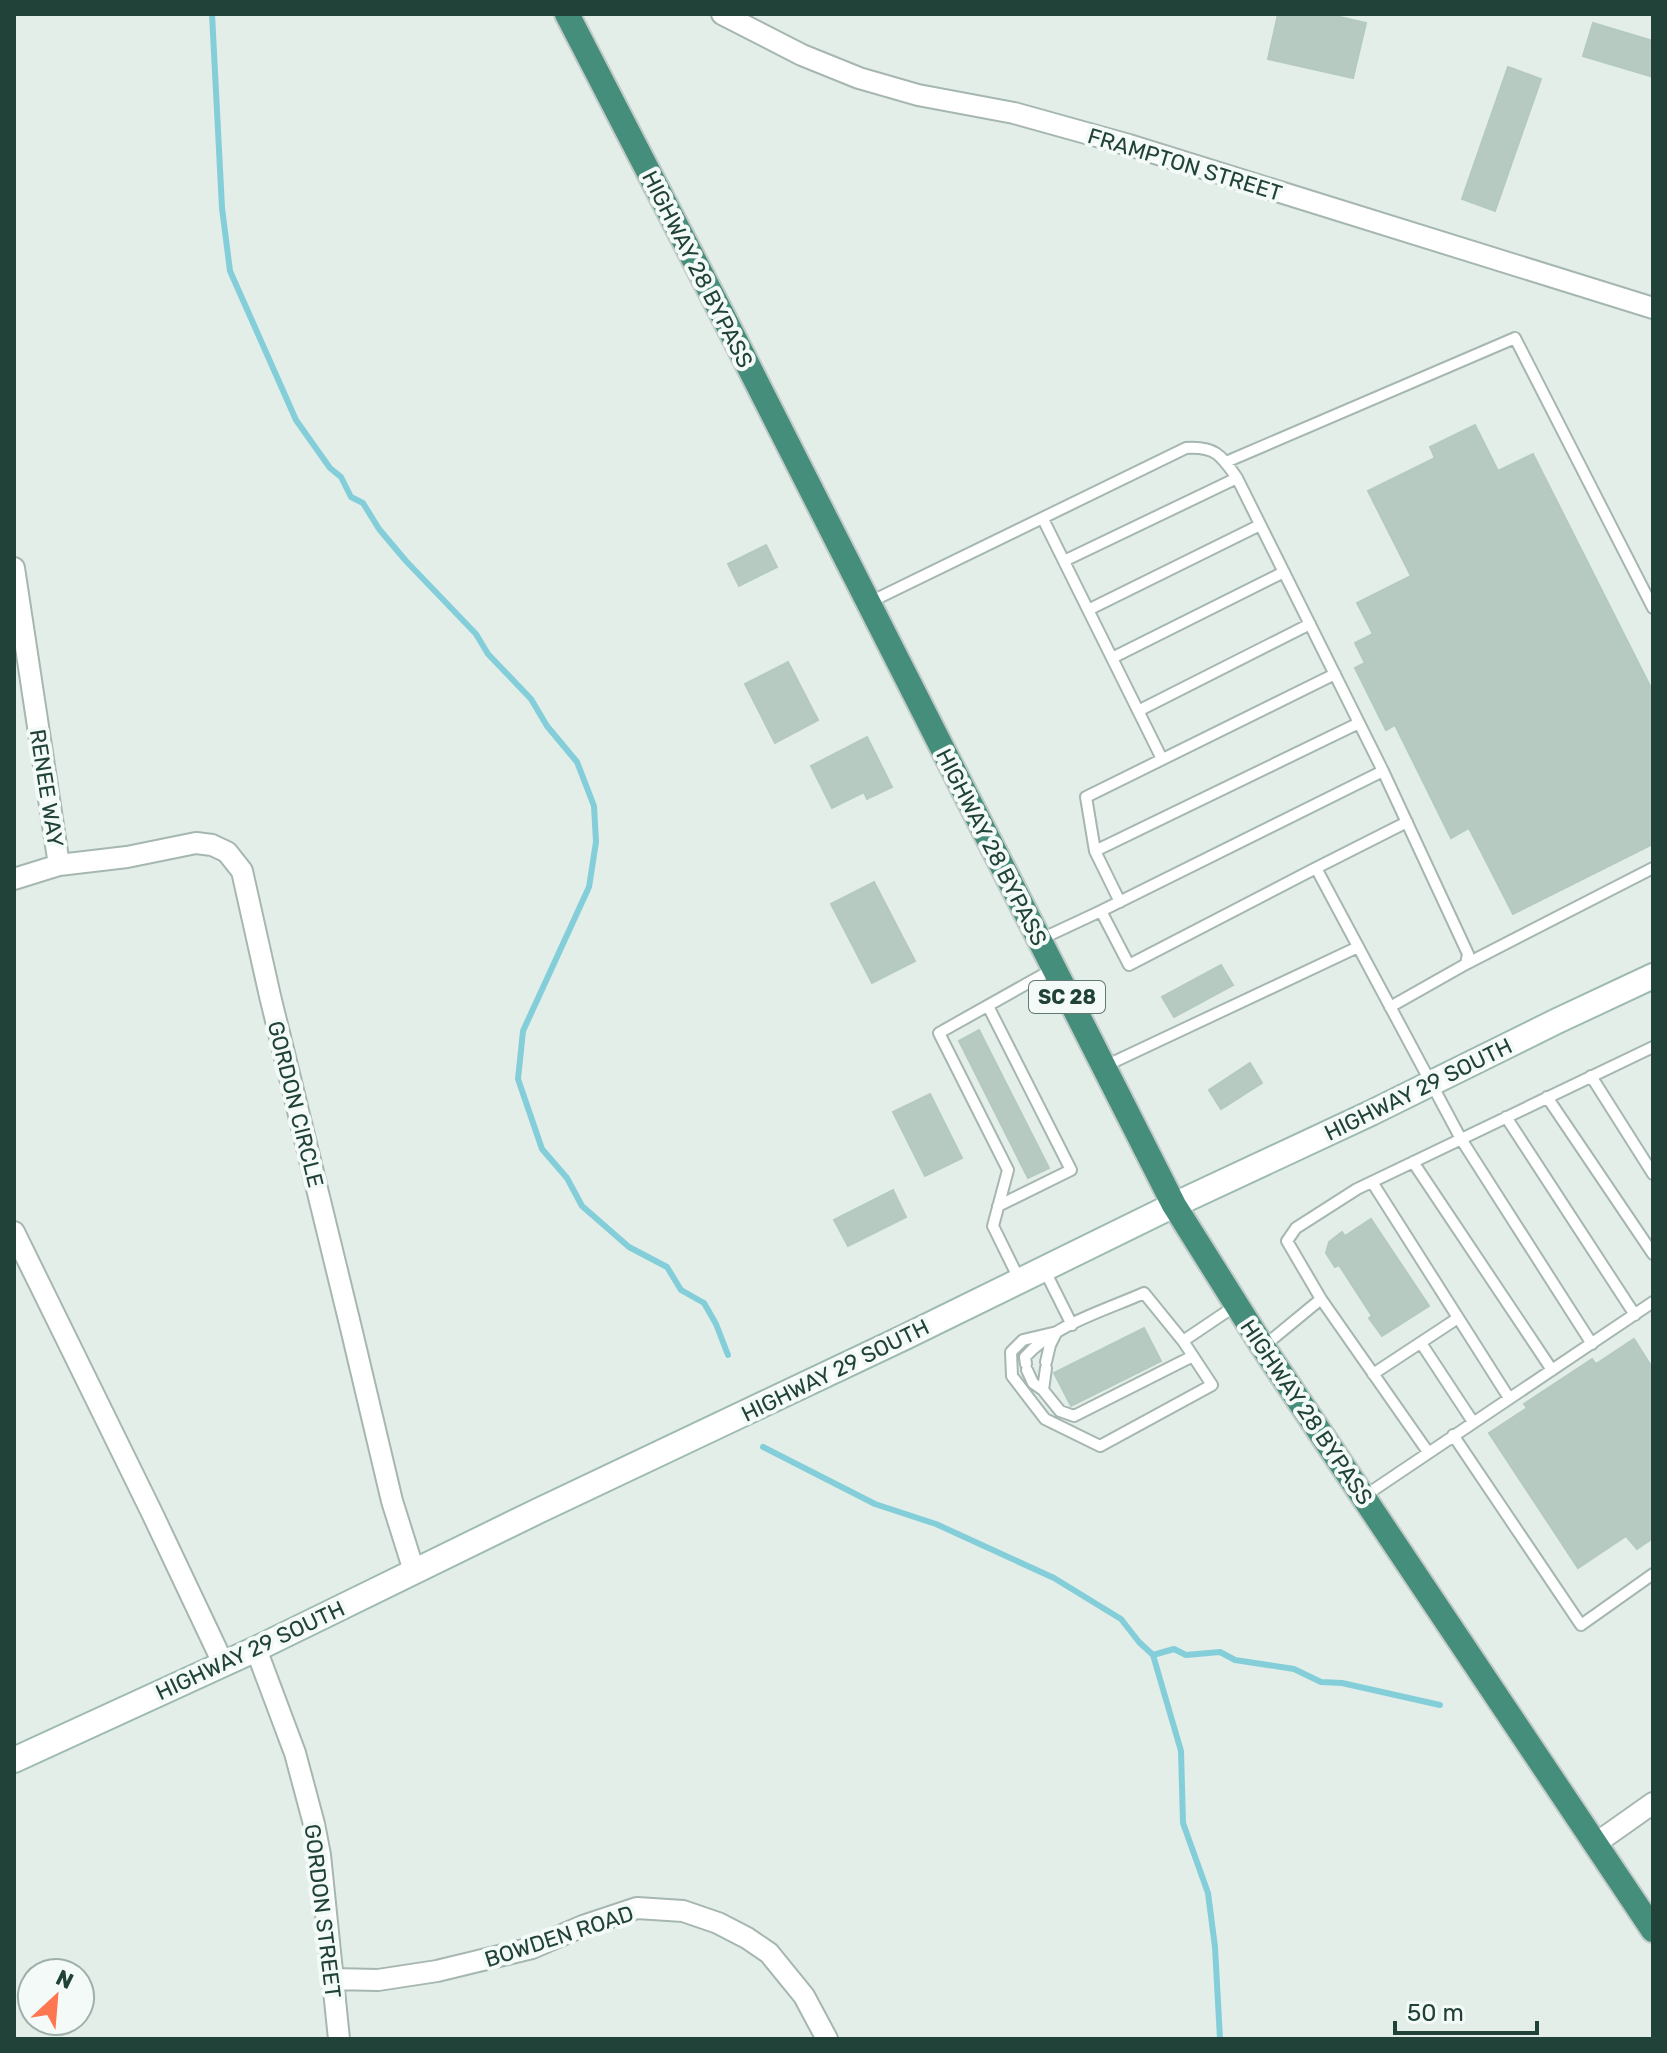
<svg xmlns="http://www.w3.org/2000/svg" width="1667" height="2053" viewBox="0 0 1667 2053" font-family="Rubik,sans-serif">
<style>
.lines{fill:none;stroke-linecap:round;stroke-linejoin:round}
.stream{stroke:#84ceda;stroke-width:6}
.building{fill:#b7cac2;stroke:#b4c9c0;stroke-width:2}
.service-casing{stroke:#a5b7b0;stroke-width:14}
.minor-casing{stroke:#a5b7b0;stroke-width:24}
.secondary-casing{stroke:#9fbbb1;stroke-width:28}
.trunk-casing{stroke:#c1cac7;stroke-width:28}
.service{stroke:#fff;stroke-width:10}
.minor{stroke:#fff;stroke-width:20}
.secondary{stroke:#fff;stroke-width:24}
.trunk{stroke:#458e7b;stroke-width:24}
.labels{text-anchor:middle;stroke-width:8;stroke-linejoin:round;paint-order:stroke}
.shield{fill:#f4faf7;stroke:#607971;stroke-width:2}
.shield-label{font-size:20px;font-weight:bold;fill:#204238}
.street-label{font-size:22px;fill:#204238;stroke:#f4faf7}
</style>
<rect width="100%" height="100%" fill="#e3eee9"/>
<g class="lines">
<path class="stream" d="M212,14L222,208L230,271L296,420L330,468L341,477L351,497L363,503L379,529L406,561L476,634L488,654L531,699L547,726L577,762L594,806L596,842L589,887L523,1031L518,1079L542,1149L567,1178L582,1206L629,1247L667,1267L681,1290L704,1303L716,1324L728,1355
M763,1447L875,1504L936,1524L1054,1578L1121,1619L1139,1642L1153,1655L1181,1751L1183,1823L1208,1893L1215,1947L1220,2039
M1153,1655L1174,1649L1186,1655L1220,1652L1235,1660L1294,1669L1321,1682L1342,1683L1440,1705"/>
</g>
<path class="building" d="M1278,14H1327L1366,23L1353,78L1268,59Z
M1593,23L1653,41V77L1583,56Z
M1508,67L1541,79L1495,211L1462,199Z
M1475,425L1498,471L1533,454L1653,692V844L1513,914L1469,828L1451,838L1395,725L1386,730L1355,668L1365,663L1355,643L1373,634L1357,603L1411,576L1368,491L1435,458L1430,447Z
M766,545L777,567L739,586L728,564Z
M788,662L818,720L775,743L745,684Z
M867,737L892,787L867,799L864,792L832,808L811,766Z
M874,882L915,961L872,983L831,904Z
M1221,965L1233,985L1174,1017L1162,997Z
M979,1030L1049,1168L1028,1178L959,1041Z
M1250,1063L1262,1083L1221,1109L1209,1090Z
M930,1094L962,1158L925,1176L893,1112Z
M893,1190L906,1217L848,1246L834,1220Z
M1371,1219L1429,1306L1382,1336L1369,1318L1372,1316L1339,1265L1335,1267L1326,1253L1329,1242L1342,1232L1345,1236Z
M1144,1328L1161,1361L1071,1406L1054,1373Z
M1634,1339L1653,1369V1538L1637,1549L1626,1536L1578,1568L1489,1433L1527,1408L1524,1404L1592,1359L1596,1364Z"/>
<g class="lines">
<defs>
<path id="service" d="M1226,462L1515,338L1653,608
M1043,519L1162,759
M1064,561L1237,478
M870,602L1186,448C1215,446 1221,455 1237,478L1383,771L1101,911L1129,965L1316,868L1461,1139L1592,1344
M1088,610L1260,525
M1112,658L1284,572
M1138,711L1310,624
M1383,771L1468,954L1466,964L1390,1007
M1095,851L1359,723
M1316,868L1407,822
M1120,902L1095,851L1086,797L1335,674
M1041,939L1101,911
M1466,964L1653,868
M988,1006L1071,1170L998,1206
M1103,1067L1358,947
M1591,1076L1653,1174
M1547,1097L1653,1254
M1506,1117L1635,1315
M1413,1162L1552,1370
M1372,1182L1509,1398
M1044,1269L1072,1325
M1020,1281L993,1226L1008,1170L939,1033L1053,969
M1321,1299L1428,1452
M1057,1332L1023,1340L1011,1352L1012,1376L1045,1419L1100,1446L1212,1385L1183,1341L1235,1306
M1421,1343L1473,1422
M1264,1346L1321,1299L1287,1241L1296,1228L1357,1189L1653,1047
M1046,1362L1050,1345L1056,1333
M1026,1364L1025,1357C1053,1325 1106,1310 1144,1293L1183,1341
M1027,1370L1033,1383L1043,1390L1060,1411L1074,1416L1193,1356
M1373,1374L1458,1318
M1043,1390L1046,1368
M1453,1435L1581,1625L1653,1574
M1363,1497L1653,1302"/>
<path id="minor" d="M722,14L802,55L859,78L918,95L1014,113L1129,145L1653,308
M14,568L59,865
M14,879L59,865L127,857L196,843L212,845L227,852L242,871L270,996L351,1328L392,1501L414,1571
M14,1232L152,1513L223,1663
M256,1649L295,1753L314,1824L320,1855L339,2039
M1595,1844L1653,1803
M332,1979L378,1980L437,1971L532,1948L583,1926L637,1908L683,1911L718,1923L747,1938L769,1953L804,1996L827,2039"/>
<path id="secondary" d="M14,1760L256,1649L538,1511L905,1337L1174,1205L1371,1113L1557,1021L1653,976"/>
<path id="trunk" d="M567,14L724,318L1174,1205L1263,1347L1653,1930"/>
</defs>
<use href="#service" class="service-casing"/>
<use href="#minor" class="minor-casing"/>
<use href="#secondary" class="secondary-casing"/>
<use href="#trunk" class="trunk-casing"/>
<use href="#service" class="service"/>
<use href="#minor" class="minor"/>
<use href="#secondary" class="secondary"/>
<use href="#trunk" class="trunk"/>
</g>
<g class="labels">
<rect class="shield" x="1029" y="981" width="76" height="32" rx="6"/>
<g class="shield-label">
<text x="1067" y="1004">SC 28</text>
</g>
<g class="street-label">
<text transform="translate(1185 164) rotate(17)" y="8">FRAMPTON STREET</text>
<text transform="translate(698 269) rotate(63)" y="8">HIGHWAY 28 BYPASS</text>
<text transform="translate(47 788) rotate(81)" y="8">RENEE WAY</text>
<text transform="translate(992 847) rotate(63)" y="8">HIGHWAY 28 BYPASS</text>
<text transform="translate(1418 1089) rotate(-26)" y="8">HIGHWAY 29 SOUTH</text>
<text transform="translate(296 1104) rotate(76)" y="8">GORDON CIRCLE</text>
<text transform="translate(835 1370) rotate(-26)" y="8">HIGHWAY 29 SOUTH</text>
<text transform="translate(1307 1412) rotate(56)" y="8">HIGHWAY 28 BYPASS</text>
<text transform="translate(250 1650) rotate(-25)" y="8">HIGHWAY 29 SOUTH</text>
<text transform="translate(323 1911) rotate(83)" y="8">GORDON STREET</text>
<text transform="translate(559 1936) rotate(-18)" y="8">BOWDEN ROAD</text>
</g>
</g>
<rect width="1667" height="2053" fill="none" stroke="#204238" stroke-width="32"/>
<g transform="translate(56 1997) rotate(26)"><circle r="38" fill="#f4faf7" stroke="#9fb0ab" stroke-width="2"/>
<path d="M0-6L14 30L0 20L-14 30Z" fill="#ff7750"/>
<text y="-12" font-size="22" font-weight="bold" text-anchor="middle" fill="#204238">N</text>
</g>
<path d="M1395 2021v12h142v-12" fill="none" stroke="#204238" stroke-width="4"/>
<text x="1407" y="2021" font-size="24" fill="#204238" stroke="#f4faf7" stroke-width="6" paint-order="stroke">50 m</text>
</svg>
